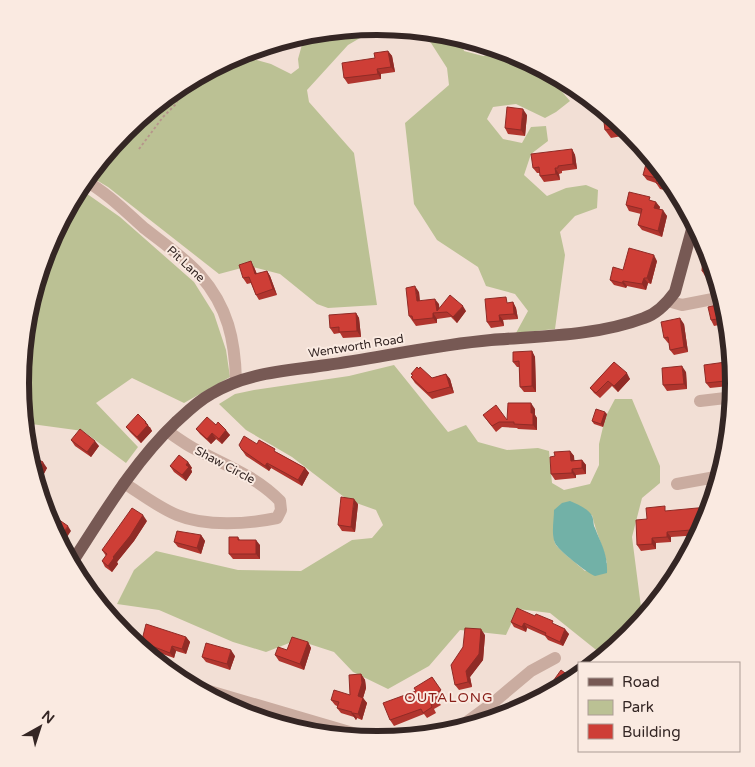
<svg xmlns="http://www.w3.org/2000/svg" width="755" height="767" viewBox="0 0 755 767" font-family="'Varela Round',sans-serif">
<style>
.green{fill:#bbc194;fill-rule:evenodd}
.water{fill:#72b1a7}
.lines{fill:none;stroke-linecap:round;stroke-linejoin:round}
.path{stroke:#b6958b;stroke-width:2;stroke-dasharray:2.5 2.5;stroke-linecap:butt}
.minor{stroke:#caaca0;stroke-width:12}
.major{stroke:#775954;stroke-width:12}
.wall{fill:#b1352e}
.shaded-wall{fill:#902b26}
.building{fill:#ce3e36;stroke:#902b26}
.labels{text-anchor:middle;stroke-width:4;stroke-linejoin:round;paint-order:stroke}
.street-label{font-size:12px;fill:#342624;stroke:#faeae1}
.neighbourhood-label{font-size:14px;letter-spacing:1px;fill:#881e18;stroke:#faeae1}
.rim{fill:none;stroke:#342624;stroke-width:6}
</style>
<rect width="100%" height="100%" fill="#f2dfd5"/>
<path class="green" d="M378,26L448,33L460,37L464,51L483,56L506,51L515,53L546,70L543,73L551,79L570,101L556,112L545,118L516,104L493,107L487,119L503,139L522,143L531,127L546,126L548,141L531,154L524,175L547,196L566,188L586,185L598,190L597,208L575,216L560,232L565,255L555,329L516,333L528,311L515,294L486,286L478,267L437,240L414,204L405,123L449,85L447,68L431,43L419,34H410L400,37L382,31H372L348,45L307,90L309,102L354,153L377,305L328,308L317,304L280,274L249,266L219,274L108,187L88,175L125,131L179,86L238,55L271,64L291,74L299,68L298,59L305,34Z
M77,190L83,191L120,217L194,282L214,314L226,350L230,377L184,403L132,378L96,403L138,447L126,463L83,431L24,423L20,383L27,313L47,246Z
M394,365L448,432L466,425L478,442L507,450L538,448L549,451L552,483L564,490L590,484L599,465V444L603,427L607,414L615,399H632L660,466V483L642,498L632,537L641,607V624L630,636L605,657L550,613L518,609L506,635L460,630L429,666L388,689L353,672L334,652L297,640L266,652L233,642L159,610L117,604L134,570L156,551L238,570L301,571L352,540L372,538L383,525L376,510L348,500L292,457L246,430L219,404L235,394L254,390L349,376ZM592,515C596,532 603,547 607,563L585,571C579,565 557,549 555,543C553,538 554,531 554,526Z"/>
<path class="water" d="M570,501C577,504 589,509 592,516C594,520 593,525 595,528C601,544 608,554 607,573L595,576C587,573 558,550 555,543C551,534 554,520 554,510L562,503Z"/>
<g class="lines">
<path class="path" d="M139,149L163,117L175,105L187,82"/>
<path class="minor" d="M84,180C106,192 125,211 144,228C162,242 185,258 200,275C228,307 235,340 236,381
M668,301L682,305L723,297
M700,401L734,397
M124,483C141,494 158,507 177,515C206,527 248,524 277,518L281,510L280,501C256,476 223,464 193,448C184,443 176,437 167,431
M677,484L721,476
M182,683L380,741
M453,732L494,702L531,671L555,658"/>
<path class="major" d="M71,564C103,515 133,463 176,422C187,412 198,401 211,394C247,372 287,371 327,365C382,357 436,345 491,340C540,336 597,336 644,318C657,314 667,303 675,292L694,222"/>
</g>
<path class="wall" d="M388,51L392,56L395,72L381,74V79L348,84L344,78L375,58Z
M602,107L630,131L633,134L611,138L605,130Z
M527,115L525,136L508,134L505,128Z
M572,149L575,155L577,169L562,171V173L559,174L560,180L544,182L540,176V173H537L533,168Z
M659,165L677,193L660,189L656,183L647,180L643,175L658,167Z
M653,201L660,207L659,209L667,216L662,237L642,230L638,225L641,214L629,211L626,205Z
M708,247L717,277L705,276L702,271Z
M657,261L651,284L648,283L646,290L627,286L626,288L614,285L610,280L623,270Z
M254,267L257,274L267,271L270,276L277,295L259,300L256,295L251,283L247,284L243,278Z
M419,292L420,301L439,304V308L466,311L457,323L451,317L437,319V323L416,326L409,316Z
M513,302L516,308L518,319L503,320L504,326L491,328L487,322L510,303Z
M356,313L359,318L361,337L343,338L340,333L334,334L330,328Z
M728,314L729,323L714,326L711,320Z
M684,324L688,352L674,355L670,350L669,343H668L664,338Z
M532,351L535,357L536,392H524L520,387L519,367H517L513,362Z
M733,361L734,374L728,377L729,386L710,388L706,383Z
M614,362L630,379L618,392L612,386L600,398L594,393L590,388Z
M686,372L687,389L667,391L663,385Z
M446,374L450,379L454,393L432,399L415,383L411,377L432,378Z
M535,409V415L537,418V430L518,429L517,428L502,427L496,432L483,415L507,420Z
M607,414L603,427L594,424L592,421Z
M216,425L230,435L222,444L216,439L211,444L200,434L196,429Z
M126,427H150L152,431L141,443L130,432Z
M71,440L99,446L91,457L75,446Z
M257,444L278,453L305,468L309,473L302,486L271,468L269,471L246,456L242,450Z
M570,451L574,456V460H582L586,465V474L576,475V478L555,480L551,474L555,456Z
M27,454L47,468L40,481L35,479Z
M188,462L192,468L191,469L192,472L186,481L174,472L170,466Z
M358,504L355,532L342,531L338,525Z
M668,511L708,521L700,535L671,537V542L656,543V549L641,551L637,545Z
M147,521L134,541L117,562L118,564L112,572L105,567L102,561L106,556L102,550Z
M201,535L205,541L201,554L178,547L174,542Z
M238,537L240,540L260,545V559H233L229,554Z
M511,622L555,625L569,634L563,646L548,640L545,636L527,628L526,632L514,627Z
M485,635L483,660L470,677L472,687L459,690L455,685L463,647Z
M186,637L190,642L186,654L176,651L174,658L148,649L142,640Z
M308,642L311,648L304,670L279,661L275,655Z
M235,656L230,670L206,662L202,657Z
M361,674L365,680L366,688L363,698L367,703L362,720L357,718L356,720L354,717L341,713L337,708V706L335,705L331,700L350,695Z
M432,677L444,696L437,700L441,705L434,709L436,713L427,718L424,714L394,726L390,720L416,691Z"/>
<path class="shaded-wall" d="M388,51L392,56L395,72L391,67Z
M377,69L381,74V79L378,74Z
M523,109L527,115L525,136L521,130Z
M572,149L575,155L577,169L573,164Z
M555,168L559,174L560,180L556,174Z
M674,184L677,190V193L673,187Z
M656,202L660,207L658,214L654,208Z
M663,210L667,216L662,237L658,231Z
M654,255L657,261L651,284L647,278Z
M251,261L254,267L259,280L255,274Z
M267,271L270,276L277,295L273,289Z
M644,278L648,283L646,290L642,284Z
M623,281L627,286L626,288L622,283Z
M415,286L419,292L420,307L417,301Z
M435,299L439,304L440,313L437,311Z
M513,302L516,308L518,319L514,314Z
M463,306L466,311L457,323L453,317Z
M356,313L359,318L361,337L357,331Z
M433,313L437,319V323L433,318Z
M499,315L503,320L504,326L500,321Z
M680,318L684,324L688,352L684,347Z
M532,351L535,357L536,392L532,386Z
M682,366L686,372L687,389L684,384Z
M724,372L728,377L729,386L725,381Z
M627,373L630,379L618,392L614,386Z
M446,374L450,379L454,393L450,387Z
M531,403L535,409V415L537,418V430L533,425L531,413Z
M605,412L607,414L603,427L601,424Z
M146,422L152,431L141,443L137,437Z
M226,430L230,435L222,444L219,439Z
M212,433L216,439L211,444L207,439Z
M95,441L99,446L91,457L87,452Z
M570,451L574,456L575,466L571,461Z
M582,460L586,465V474L582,468Z
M43,462L47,468L40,481L36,476Z
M188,462L192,468L191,469L192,472L186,481L182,475Z
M267,463L271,468L269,471L265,466Z
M305,468L309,473L302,486L298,480Z
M572,469L576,475V478L572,473Z
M354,499L358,504L355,532L351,527Z
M143,515L147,521L134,541L117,562L118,564L112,572L108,566L113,557Z
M68,526L71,531L65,540L61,537V535Z
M667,532L671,537V542L667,537Z
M201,535L205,541L201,554L197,548Z
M652,538L656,543V549L652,544Z
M256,540L260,545V559L256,554Z
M68,542L72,547L66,555L63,549Z
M524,623L527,628L526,632L522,627Z
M481,629L485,635L483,660L470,677L472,687L468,682L466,671Z
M565,629L569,634L563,646L560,642Z
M186,637L190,642L186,654L182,649Z
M308,642L311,648L304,670L300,664Z
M172,646L176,651L174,658L170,653Z
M231,650L235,656L230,670L227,664Z
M361,674L365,680L366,688L363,698L367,703L362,720L358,714V696Z
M353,713L357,718L356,720L352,714Z"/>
<path class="building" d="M388,51L391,67L377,69L378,74L344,78L342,63L375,58L374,53Z
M507,107L523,109L521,130L505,128Z
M602,107L625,127L605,130Z
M572,149L573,164L558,166V168H555L556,174L540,176L539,167L533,168L531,154Z
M646,164L658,167L659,165L674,184L673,187L656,183L657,178L643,175Z
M629,192L650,197L649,200L656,202L654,208L663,210L658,231L638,225L642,209L626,205Z
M707,245L708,247L715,272L702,271L703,254H706Z
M629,248L654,255L647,278H644L642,284L623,281L622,283L610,280L613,267L623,270Z
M251,261L255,274L267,271L273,289L256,295L249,277L243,278L239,265Z
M415,286L417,301L435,299L437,311L450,295L463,306L453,317L447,312L433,313V318L413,320L412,316H409L406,288Z
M506,297L507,303L513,302L514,314L499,315L500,321L487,322L485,299Z
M725,303L728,314L729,319L728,317L711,320L708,307Z
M356,313L357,331L339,332V327L330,328L329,315Z
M680,318L684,347L670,350L668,337L664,338L661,322Z
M532,351V386L520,387L519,361L513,362V352Z
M733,361V367L724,372L725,381L706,383L704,365Z
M614,362L627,373L614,386L608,381L596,393L590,388Z
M682,366L684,384L663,385L662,368Z
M417,367L419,369L420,367L432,378L446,374L450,387L428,393L411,377L413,375L411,374Z
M508,403H531V413H533V425L514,424V422H499L492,426L483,415L496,405L507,420Z
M596,409L605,412L601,424L592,421Z
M138,414L146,422L145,423L148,425L137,437L126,427Z
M207,417L216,425L218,422L226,430L219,439L212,433L207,439L196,429Z
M80,429L95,441L87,452L71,440Z
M244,436L257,444L259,440L275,449L274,451L305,468L298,480L267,463L265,466L242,450L239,445Z
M570,451L571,461L582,460V468L572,469V473L551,474L550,457L555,456L554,452Z
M27,454L43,462L36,476L33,475Z
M179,455L188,462L186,465L189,467L182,475L170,466Z
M718,487L708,521L703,529L667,532V537L652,538V544L637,545L636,520L647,519L646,508L665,506V511L708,507V488Z
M341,497L354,499L351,527L338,525Z
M132,508L143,515L130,536L113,557L114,558L108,566L102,561L107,554L102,550Z
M55,517L68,526L61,535V537L68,542L63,549L49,524Z
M177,531L201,535L197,548L174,542Z
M229,537H238V540H256V554H229Z
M517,608L535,616L536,614L553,621L552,623L565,629L560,642L545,635L546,633L524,623L522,627L511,622Z
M146,624L186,637L182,649L172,646L170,653L144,643L145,641L142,640Z
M465,628L481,629L479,654L466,671L468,682L455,685L451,665L463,647Z
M292,637L308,642L300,664L275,655L278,647L287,650Z
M206,643L231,650L227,664L202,657Z
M561,670L576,681L514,714L500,718L496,711L551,684Z
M361,674L362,683L358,696L363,698L358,714L353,713L352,714V712L337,708L339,702L331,700L334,690L350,695L349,675Z
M432,677L441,690L434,694L437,700L431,704L432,707L423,713L421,709L390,720L383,703L416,691L414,688Z"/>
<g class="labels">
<g class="street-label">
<text transform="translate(186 264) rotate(43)" y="4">Pit Lane</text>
<text transform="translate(356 346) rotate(-9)" y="4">Wentworth Road</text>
<text transform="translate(225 465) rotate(28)" y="4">Shaw Circle</text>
</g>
<g class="neighbourhood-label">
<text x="449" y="702">OUTALONG</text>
</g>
</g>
<path d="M0 0H755V767H0ZM29 383a348 348 0 1 1 696 0a348 348 0 1 1-696 0Z" fill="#faeae1" fill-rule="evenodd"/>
<path class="rim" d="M29 383a348 348 0 1 1 696 0a348 348 0 1 1-696 0Z"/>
<rect x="578" y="662" width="162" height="90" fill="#faeae1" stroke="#ab9c95"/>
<rect x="588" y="678" width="25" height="8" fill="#775954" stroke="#ab9c95"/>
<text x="622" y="687" font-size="15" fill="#342624">Road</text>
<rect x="588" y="700" width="25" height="15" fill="#bbc194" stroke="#ab9c95"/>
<text x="622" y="712" font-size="15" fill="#342624">Park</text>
<rect x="588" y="724" width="25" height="15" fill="#ce3e36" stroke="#ab9c95"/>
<text x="622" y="737" font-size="15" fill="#342624">Building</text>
<g transform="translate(40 727) rotate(39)" stroke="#faeae1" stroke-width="4" paint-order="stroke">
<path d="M0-4L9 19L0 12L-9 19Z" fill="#342624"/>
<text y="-8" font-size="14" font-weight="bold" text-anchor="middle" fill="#342624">N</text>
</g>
</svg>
